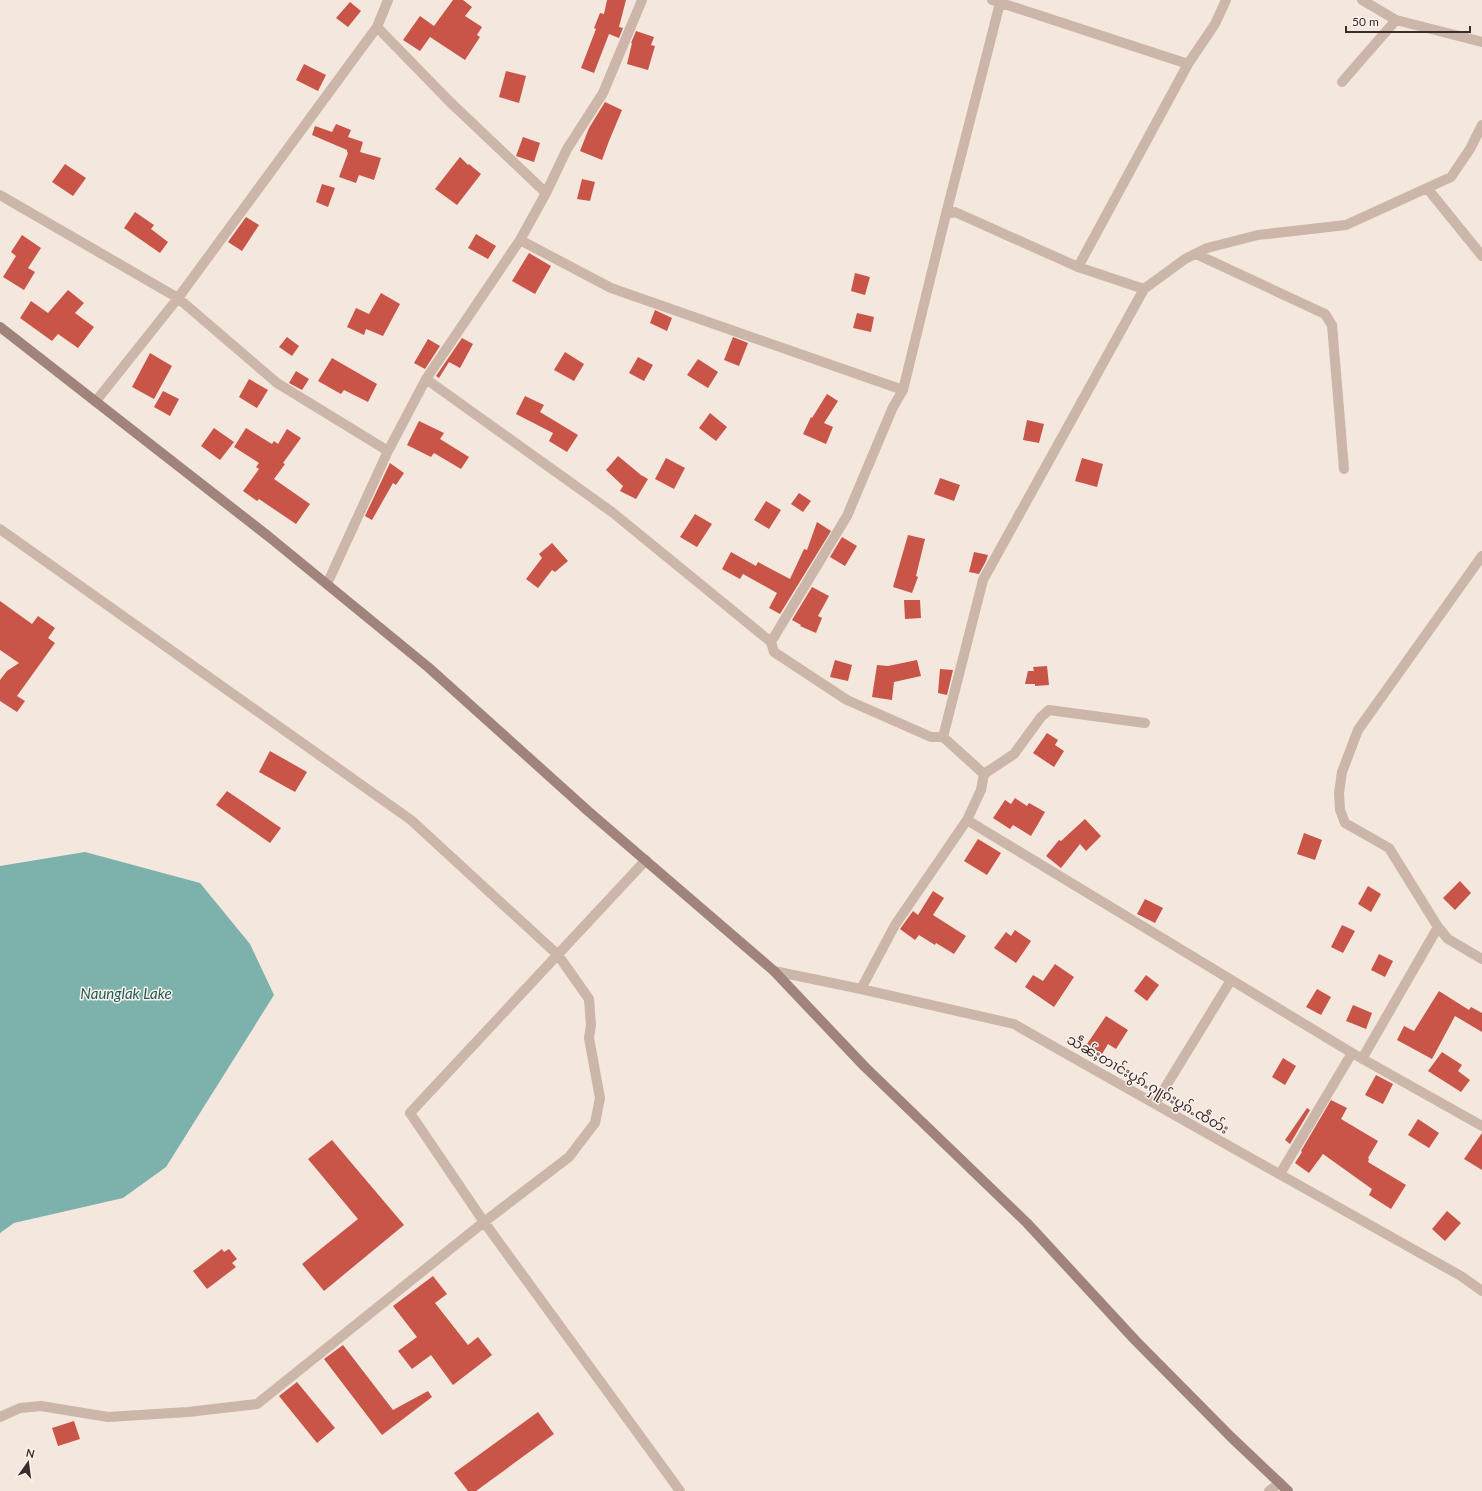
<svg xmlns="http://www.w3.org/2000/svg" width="1482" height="1491" viewBox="0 0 1482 1491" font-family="Lato,'Noto Sans Myanmar',sans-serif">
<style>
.water{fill:#7cb1ac}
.building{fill:#c85547}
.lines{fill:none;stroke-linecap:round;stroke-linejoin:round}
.street{stroke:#ccb5a9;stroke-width:10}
.secondary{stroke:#a0837b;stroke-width:10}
.labels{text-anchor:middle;stroke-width:3;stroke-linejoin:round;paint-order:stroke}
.street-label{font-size:14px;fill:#392c29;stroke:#faf1eb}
.water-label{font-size:15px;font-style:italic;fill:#1e5c58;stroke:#faf1eb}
</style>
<rect width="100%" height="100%" fill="#f3e7de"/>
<path class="water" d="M85,852L200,883L250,944L274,995L166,1167L123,1198L14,1223L0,1233V866Z"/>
<path class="building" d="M453,0H463L472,7L465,16L482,27L477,35L480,37L465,60L430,37L420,51L403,40L420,16L434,26Z
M607,0H626L619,27L623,28L619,38L609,34L594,73L581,68L596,29L594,28L600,13L604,14Z
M350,2L361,11L348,27L336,18Z
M636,31L654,37L651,45L655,46L648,70L627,64L632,43H631Z
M304,64L326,75L318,91L296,80Z
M506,71L526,76L519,103L499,97Z
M605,102L622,110L609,141L602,160L580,151L589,128Z
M336,124L351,130L348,137L363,142L360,152L381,158L374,180L359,175L356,183L339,177L348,153L347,152V150L312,135L315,126L332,132Z
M523,137L540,143L534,162L516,156Z
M460,157L468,165L469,164L481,174L457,205L435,189Z
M65,164L86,178L73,196L52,182Z
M582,179L595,182L590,201L577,199Z
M322,184L335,188L328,207L316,202Z
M135,212L154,225L151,229L168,242L160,253L124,228Z
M246,217L259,225L242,251L228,242Z
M476,234L496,246L488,259L468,248Z
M22,235L41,248L28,268L35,272L24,290L3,277L16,256L11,252Z
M529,253L551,266L535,294L512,281Z
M855,273L870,277L865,295L851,291Z
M68,290L84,303L75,313L94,327L78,348L58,334L52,341L20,318L31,301L48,313Z
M381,293L400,304L383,336L366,329L364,335L347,327L356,308L369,314Z
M655,310L672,318L667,331L650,323Z
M857,313L874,317L871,332L853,328Z
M287,337L299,346L292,356L279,347Z
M733,337L748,343L739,366L724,360Z
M462,338L473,344L460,368L449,362L439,378L436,376Z
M428,339L440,346L425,369L414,363Z
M565,352L584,364L574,381L554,370Z
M150,353L172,366L154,399L132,387Z
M638,357L653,365L644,381L629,373Z
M332,358L377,384L368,402L344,390L341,394L318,381Z
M698,359L718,372L708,388L687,375Z
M296,371L309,379L302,390L289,383Z
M249,379L268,390L257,408L239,397Z
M163,391L179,399L170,416L154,407Z
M827,394L838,401L824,423L833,427L826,444L803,434L811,417L812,418Z
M525,396L544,405L540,412L578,435L567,452L549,441L553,433L516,414Z
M710,413L727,427L716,441L699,428Z
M1027,420L1044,424L1039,443L1023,440Z
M419,421L444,433L440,439L469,457L461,469L434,453L431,457L407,445Z
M214,428L234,442L220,460L201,446Z
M246,428L272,444L274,441L278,444L287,429L301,438L283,463L285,464L274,479L310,504L296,524L259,499L257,501L243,491L259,469L256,467L259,463L234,447Z
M618,456L641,475L648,479L636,499L620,491L623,486L606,470Z
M666,458L685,468L674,489L655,479Z
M1082,458L1103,464L1097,487L1075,481Z
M390,463L404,473L396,485L393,483L372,520L365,516Z
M940,478L960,485L954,501L934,494Z
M799,493L811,501L803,512L791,504Z
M766,501L781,510L769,529L754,520Z
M695,514L712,524L697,547L680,537Z
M817,522L831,531L780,614L769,608L777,593L743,574L740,579L722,569L731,552L756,566L758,562L790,579L804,549L807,550Z
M908,535L925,539L916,576L918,577L912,593L893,587Z
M842,537L857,546L845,566L830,557Z
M552,543L568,561L555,572L552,570L538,588L526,579L542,558L539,554Z
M974,552L988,555L986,561L979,574L969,572Z
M812,587L829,596L818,616L822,618L816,633L800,626L801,625L792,620Z
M904,600H920L921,618L905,619Z
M0,601L32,624L38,616L55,628L48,638L55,643L17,696L25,701L17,712L0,701V680L7,671L19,663L0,650Z
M835,660L852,665L848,681L830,677Z
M917,660L921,676L894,682L892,700L872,697L877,665L888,666Z
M1047,666L1049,685L1035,686V684H1025L1028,671H1034L1033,667Z
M940,669L953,670L947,695L938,693Z
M1047,733L1058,740L1055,745L1064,751L1054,767L1033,753Z
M270,751L307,772L295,792L259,772Z
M227,791L281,828L270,843L216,805Z
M1015,798L1027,806L1029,803L1045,812L1031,836L1013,825L1010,829L993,818L1005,800L1011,804Z
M1085,819L1101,836L1086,851L1080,844L1061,868L1046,856L1059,840L1061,841Z
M1304,833L1322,840L1315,860L1297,854Z
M978,839L1001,853L987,875L964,861Z
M1460,881L1471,893L1455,910L1443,898Z
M1368,886L1381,894L1371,912L1358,904Z
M933,891L944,898L933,915L966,936L954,954L936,943L935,945L919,935L915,940L900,929L913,911L918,915Z
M1145,899L1163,908L1155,923L1137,914Z
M1342,925L1355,931L1343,953L1331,947Z
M1015,930L1031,941L1016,963L994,948L1006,932L1011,936Z
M1379,954L1393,961L1385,977L1371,970Z
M1055,964L1074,977L1054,1007L1025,987L1033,975L1043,981Z
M1146,975L1159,985L1147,1001L1134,991Z
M1317,989L1331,997L1321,1015L1306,1007Z
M1439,991L1469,1010L1471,1007L1482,1013V1032L1455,1016L1432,1059L1397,1040L1404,1026L1414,1031Z
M1353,1005L1372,1013L1366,1029L1346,1021Z
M1106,1016L1128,1030L1116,1049L1108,1044L1102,1054L1087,1044Z
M1442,1052L1462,1065L1458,1071L1470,1080L1461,1092L1428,1071Z
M1283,1058L1296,1066L1285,1085L1272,1077Z
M1376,1075L1393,1084L1383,1104L1365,1095Z
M1331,1100L1347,1108L1341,1119L1378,1141L1368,1158L1369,1159L1368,1162L1406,1185L1391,1209L1369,1195L1372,1189L1323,1154L1309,1173L1295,1163L1302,1152L1301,1151Z
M1307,1108L1310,1110L1290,1144L1285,1140Z
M1418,1119L1439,1133L1429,1148L1408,1135Z
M1482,1133V1170L1464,1159Z
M332,1140L404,1225L324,1291L302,1264L358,1219L308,1159Z
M1447,1211L1461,1223L1445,1241L1432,1229Z
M222,1249L224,1252L229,1249L237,1259L232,1263L236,1267L207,1289L193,1271Z
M433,1276L447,1294L435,1303L468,1345L478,1337L492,1355L453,1385L431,1355L412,1369L398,1351L417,1337L393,1306Z
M343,1345L393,1410L428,1391L432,1397L382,1435L324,1359Z
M297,1382L335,1428L317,1443L279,1396Z
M538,1412L554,1434L476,1491H468L454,1473Z
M74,1421L80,1439L58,1446L52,1428Z"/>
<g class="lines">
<path class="street" d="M992,0L1188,64
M1362,0L1396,20L1482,42
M377,27L449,101L546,193
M1342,82L1396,20
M1427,188L1482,256
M0,195L178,298L277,383L388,451
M946,214L1000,3
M520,240L611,288L903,390
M1196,254L1325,314L1332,325L1344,469
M1078,267L1188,64L1215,24L1226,0
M426,379L612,512L771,642L774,652L847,700L931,737H943L984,774L981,790L967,820L895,925L861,989
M96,401L178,298L377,27L388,0
M0,529L411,820L558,955L589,999L591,1025L589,1038L600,1098L595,1123L569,1157L484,1222L257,1404L188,1412L108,1417L41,1406L20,1408L0,1417
M1482,556L1358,730L1342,772L1339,793L1340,810L1345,823L1389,848L1438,927L1448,939L1482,959
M327,584L388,451L426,379L520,240L546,193L567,149L603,93L642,0
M771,642L847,516L893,407L903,390L946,214L955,212L1078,267L1144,289
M943,737L983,580L1144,289L1185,259L1207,248L1258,235L1346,225L1427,188L1451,177L1470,149L1482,125
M984,774L1014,754L1041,717L1049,710L1145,723
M967,820L1352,1053L1482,1126
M646,860L410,1113L484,1222L680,1491
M774,971L861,989L1014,1024L1231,1147L1461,1276L1482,1291
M1362,1059L1438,927
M1155,1104L1231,980
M1280,1174L1352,1053
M1269,1491L1280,1483"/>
<path class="secondary" d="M0,327L268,536L428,667L588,811L774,971L865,1067L1027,1223L1135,1340L1231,1437L1288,1491"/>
</g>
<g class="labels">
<g class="street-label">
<text transform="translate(1148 1084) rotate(30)" y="5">သဵၼ်ႈတၢင်းပွၵ်ႉႁူၵ်းပွၵ်ႉၸဵတ်း</text>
</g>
<g class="water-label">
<text x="126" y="999">Naunglak Lake</text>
</g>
</g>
<g transform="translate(28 1463) rotate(14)" stroke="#faf1eb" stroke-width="3" paint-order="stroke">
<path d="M0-3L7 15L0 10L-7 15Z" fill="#392c29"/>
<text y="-6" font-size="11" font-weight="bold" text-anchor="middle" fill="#392c29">N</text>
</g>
<path d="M1346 26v6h124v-6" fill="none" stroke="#392c29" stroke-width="2"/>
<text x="1352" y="26" font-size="12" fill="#392c29" stroke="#faf1eb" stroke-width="3" paint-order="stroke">50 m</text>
</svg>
